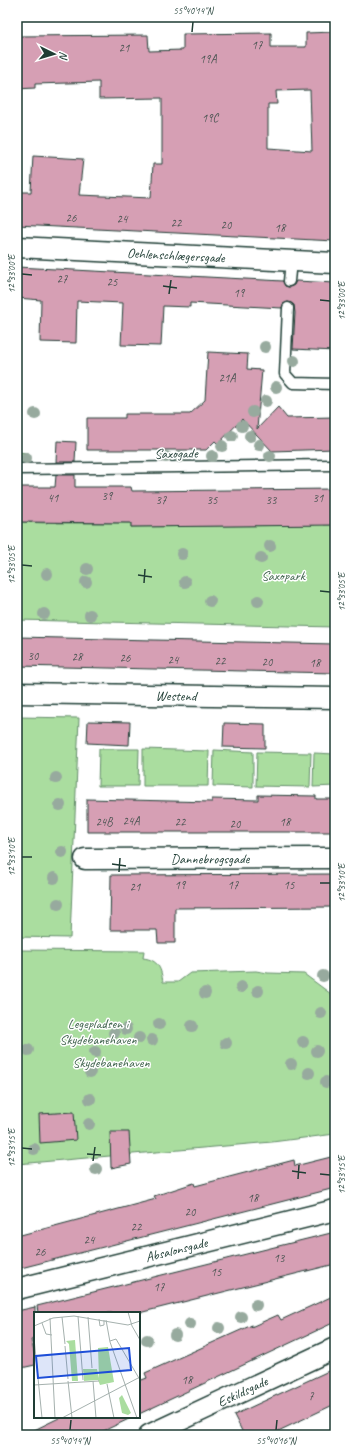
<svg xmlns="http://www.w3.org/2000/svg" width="352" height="1452" viewBox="0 0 352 1452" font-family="Caveat,sans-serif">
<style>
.green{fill:#aadd9f;stroke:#648d6a}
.building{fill:#d69fb4;stroke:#1f3d34;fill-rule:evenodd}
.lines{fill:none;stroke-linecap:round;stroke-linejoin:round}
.lane-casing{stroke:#1f3d34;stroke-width:13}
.street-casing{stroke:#1f3d34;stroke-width:23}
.lane{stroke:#fff;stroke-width:10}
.street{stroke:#fff;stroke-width:20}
.tree{fill:#97aa9e}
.ticks{fill:none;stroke:#1f3d34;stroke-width:1.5}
.labels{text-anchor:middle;stroke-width:3;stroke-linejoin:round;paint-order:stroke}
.number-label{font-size:12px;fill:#4d5654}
.street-label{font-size:14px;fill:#1f3d34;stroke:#fff}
.park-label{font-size:14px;fill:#42654f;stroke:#fff}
.inset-road{fill:none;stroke:#a5b1ae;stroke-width:1}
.view{fill:#1d4ed8;fill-opacity:0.15;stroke:#1d4ed8;stroke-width:2}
.inset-edge{fill:none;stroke:#1f3d34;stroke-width:2}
.neatline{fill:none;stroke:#1f3d34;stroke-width:1.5}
.ticks-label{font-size:10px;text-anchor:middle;fill:#1f3d34}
</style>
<rect width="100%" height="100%" fill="#fff"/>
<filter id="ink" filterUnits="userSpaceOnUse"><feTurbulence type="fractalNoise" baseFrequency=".025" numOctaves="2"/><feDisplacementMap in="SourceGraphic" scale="8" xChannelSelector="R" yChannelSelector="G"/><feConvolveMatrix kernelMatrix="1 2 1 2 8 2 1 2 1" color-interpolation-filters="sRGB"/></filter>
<g filter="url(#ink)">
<path class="green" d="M17,452L29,453V461H17Z
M47,519L57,520V523H131V527L314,525L324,522V525H335V627L17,620V522L47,523Z
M17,717L79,718L70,938L17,937Z
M99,749H139L138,786H98Z
M143,749L209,751L208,786H143Z
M214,750L253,752V787L213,786Z
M257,752L311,753L310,787L256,786Z
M314,753L335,754V786L313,787Z
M17,950L144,951L143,958C159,960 161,969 163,982H178L190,973L256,971L268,973L304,974L331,994H335V1134L272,1142L17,1164Z"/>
<path class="building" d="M335,32V241L17,225V192H31L33,156L83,159L79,195L151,198L153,164H162V98L99,99V82L35,84V88L17,89V36L148,35L149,51L183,50V34L271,33V47H306V33ZM310,90L312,151L268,148V104H277L276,91Z
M17,267L283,281L285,286L289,287L294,285L296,281L335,283V351L293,349L295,313L294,305L288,302L283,304L282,308L190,303V307L163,306L161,346L121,345L123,303L77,301L76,343L40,342L41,300L17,298Z
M208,352L248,354L247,369L262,370L257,429L278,407L287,418L335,417V449L272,451L242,419L218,444L215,441L206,450H87V418H125V414H190L205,400Z
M57,441L76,442L75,462H56Z
M56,475H75V487H131L132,491L335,489V525L131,527V523L17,522V487H55Z
M17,637L335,644V673L17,666Z
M88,721L130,722L129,745L87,743Z
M224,723L265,724V748L223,747Z
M258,795L316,796V799H335V832H87V799L212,802V799L258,800Z
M335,874V907L175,908V943H158L157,930H110L111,875Z
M74,1112L76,1140L40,1143L39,1114Z
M110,1132H129L131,1164L111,1168Z
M335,1156V1188L17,1269V1236L156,1199L154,1196L194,1183L195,1186L294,1160L295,1166Z
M335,1232V1264L139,1313H38L37,1306Z
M335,1295V1322L139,1414V1381L147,1378L145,1373L252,1325L251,1327L278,1315L281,1320Z
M35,1307V1339L31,1340L35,1356V1365L17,1369V1311Z
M335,1368V1404L270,1435H244L234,1415Z
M61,1417H133L95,1435H24Z"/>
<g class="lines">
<defs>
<path id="lane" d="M289,281L291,261
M288,308L285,374L293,383L335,384
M17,469L335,465"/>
<g id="street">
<path id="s1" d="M17,247L335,263"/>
<path id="s2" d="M17,693L335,698"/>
<path id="s3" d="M85,859L335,858"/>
<path id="s4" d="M17,1289L335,1210"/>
<path id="s5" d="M149,1435L335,1348"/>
</g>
</defs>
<use href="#lane" class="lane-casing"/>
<use href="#street" class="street-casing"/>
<use href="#lane" class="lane"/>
<use href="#street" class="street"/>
</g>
<g class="tree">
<circle cx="265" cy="347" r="6"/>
<circle cx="294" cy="361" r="6"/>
<circle cx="276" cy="387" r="6"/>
<circle cx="266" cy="401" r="6"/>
<circle cx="253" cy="412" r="6"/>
<circle cx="35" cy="414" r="6"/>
<circle cx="242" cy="426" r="6"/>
<circle cx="232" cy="436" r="6"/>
<circle cx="250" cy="436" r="6"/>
<circle cx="259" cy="445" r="6"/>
<circle cx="222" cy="446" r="6"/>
<circle cx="212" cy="456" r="6"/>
<circle cx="270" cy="456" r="6"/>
<circle cx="166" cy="457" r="6"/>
<circle cx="180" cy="457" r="6"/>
<circle cx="26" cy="458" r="6"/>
<circle cx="270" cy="546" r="6"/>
<circle cx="182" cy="554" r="6"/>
<circle cx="261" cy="558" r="6"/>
<circle cx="87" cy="569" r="6"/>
<circle cx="47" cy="574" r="6"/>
<circle cx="86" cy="582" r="6"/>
<circle cx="185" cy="582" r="6"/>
<circle cx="210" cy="601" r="6"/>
<circle cx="258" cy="601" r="6"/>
<circle cx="44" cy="614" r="6"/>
<circle cx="90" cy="615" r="6"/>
<circle cx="56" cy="778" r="6"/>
<circle cx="60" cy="805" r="6"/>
<circle cx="62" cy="852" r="6"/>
<circle cx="54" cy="878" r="6"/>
<circle cx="58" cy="904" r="6"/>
<circle cx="323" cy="976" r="6"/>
<circle cx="241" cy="987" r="6"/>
<circle cx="258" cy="991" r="6"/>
<circle cx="205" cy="993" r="6"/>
<circle cx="321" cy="1013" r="6"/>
<circle cx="159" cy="1024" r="6"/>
<circle cx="192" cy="1026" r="6"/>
<circle cx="126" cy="1029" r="6"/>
<circle cx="114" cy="1033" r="6"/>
<circle cx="139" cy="1038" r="6"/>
<circle cx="152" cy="1040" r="6"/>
<circle cx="303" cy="1042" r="6"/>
<circle cx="226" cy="1043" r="6"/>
<circle cx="28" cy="1050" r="6"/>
<circle cx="317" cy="1051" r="6"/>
<circle cx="95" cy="1052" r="6"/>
<circle cx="291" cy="1064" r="6"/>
<circle cx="90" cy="1072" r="6"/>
<circle cx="309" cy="1073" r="6"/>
<circle cx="326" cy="1082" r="6"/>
<circle cx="90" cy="1099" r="6"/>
<circle cx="89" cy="1124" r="6"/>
<circle cx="34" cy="1149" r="6"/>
<circle cx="96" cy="1169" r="6"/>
<circle cx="256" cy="1305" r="6"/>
<circle cx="241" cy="1317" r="6"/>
<circle cx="190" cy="1324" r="6"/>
<circle cx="219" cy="1328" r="6"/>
<circle cx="175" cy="1335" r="6"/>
<circle cx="147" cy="1340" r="6"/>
</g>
</g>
<path class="ticks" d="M192,32L193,22M22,274L32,275M163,286L177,288M169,294L171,280M320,300L330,301M22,565L32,566M138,575L152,577M144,583L145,569M320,591L330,592M22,857H32M112,864L126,866M119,872L120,858M320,883H330M22,1148L32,1149M87,1154L101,1155M93,1161L95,1147M292,1171L306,1173M320,1174L330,1175M298,1179L299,1165M70,1430L71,1420M276,1430L277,1420"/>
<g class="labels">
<g class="number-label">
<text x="257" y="49">17</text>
<text x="124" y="52">21</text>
<text x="208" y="63">19A</text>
<text x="210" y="122">19C</text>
<text x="71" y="222">26</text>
<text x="122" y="223">24</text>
<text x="176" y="227">22</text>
<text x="226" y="229">20</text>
<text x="280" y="232">18</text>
<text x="62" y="283">27</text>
<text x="112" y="286">25</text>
<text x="239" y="297">19</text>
<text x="227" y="382">21A</text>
<text x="107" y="500">39</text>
<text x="53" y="502">41</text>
<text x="318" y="502">31</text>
<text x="161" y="504">37</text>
<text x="212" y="504">35</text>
<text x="271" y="504">33</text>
<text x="33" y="660">30</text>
<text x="77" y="661">28</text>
<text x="125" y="662">26</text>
<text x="173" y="664">24</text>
<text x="220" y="665">22</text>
<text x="267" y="666">20</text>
<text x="315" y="667">18</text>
<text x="131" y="825">24A</text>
<text x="104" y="826">24B</text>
<text x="180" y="826">22</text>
<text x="285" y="826">18</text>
<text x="235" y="828">20</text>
<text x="180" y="889">19</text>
<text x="233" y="889">17</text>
<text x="289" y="889">15</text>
<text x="135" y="891">21</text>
<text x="253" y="1202">18</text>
<text x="190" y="1216">20</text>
<text x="136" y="1231">22</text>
<text x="89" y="1244">24</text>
<text x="40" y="1256">26</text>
<text x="279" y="1262">13</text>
<text x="216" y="1276">15</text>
<text x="159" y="1291">17</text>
<text x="187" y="1384">18</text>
<text x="311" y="1400">7</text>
</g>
<g class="street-label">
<text dy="5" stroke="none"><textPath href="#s1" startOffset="159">Oehlenschlægersgade</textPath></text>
<text transform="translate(176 453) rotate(-1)" y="5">Saxogade</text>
<text dy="5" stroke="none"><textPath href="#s2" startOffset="159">Westend</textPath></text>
<text dy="5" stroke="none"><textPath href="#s3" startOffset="125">Dannebrogsgade</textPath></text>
<text dy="5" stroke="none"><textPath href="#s4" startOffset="164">Absalonsgade</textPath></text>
<text dy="5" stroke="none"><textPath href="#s5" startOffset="103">Eskildsgade</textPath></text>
</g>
<g class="park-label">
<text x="283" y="580">Saxopark</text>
<text x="98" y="1028">Legepladsen i<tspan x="98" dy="16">Skydebanehaven</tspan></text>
<text x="111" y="1067">Skydebanehaven</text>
</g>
</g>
<g transform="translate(34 1312)">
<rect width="106" height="106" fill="#fff"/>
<path d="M41,28L44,69H38L35,32L32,29ZM74,35L80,70L66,73L64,68L50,69L49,57H63L65,66L64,36ZM88,83L97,101L94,103L88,101L85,86Z" fill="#aadd9f"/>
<path class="inset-road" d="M94,0L98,14L106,28M44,4L49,68M28,5L31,32M54,5L58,56M16,6L21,106M65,7L66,14L70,13V8M72,8L76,30L103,106M8,11L12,22L18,23M0,14L19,6L40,4L94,13L106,9M0,26L8,106M76,29L82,27L106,68M31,34L34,67M34,69L38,106M59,69L62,106M73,72L80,106M0,73L65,69M28,106L106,65"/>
<path class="view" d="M95,36L97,58L4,66L2,44Z"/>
<rect width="106" height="106" class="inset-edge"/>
</g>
<rect width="352" height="1452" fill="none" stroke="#fff" stroke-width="44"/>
<g transform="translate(54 54) rotate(95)" stroke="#ffffff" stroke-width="3" paint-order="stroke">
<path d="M0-3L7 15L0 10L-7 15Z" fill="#1f3d34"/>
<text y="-6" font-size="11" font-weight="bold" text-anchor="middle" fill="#1f3d34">N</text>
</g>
<rect x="22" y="22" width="308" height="1408" class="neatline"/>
<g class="ticks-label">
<text x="193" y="14">55°40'14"N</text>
<text transform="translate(11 274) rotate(-90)" y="4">12°33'00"E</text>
<text transform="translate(341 301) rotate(-90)" y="4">12°33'00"E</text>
<text transform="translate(11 565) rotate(-90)" y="4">12°33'05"E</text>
<text transform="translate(341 592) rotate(-90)" y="4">12°33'05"E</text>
<text transform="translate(11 857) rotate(-90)" y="4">12°33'10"E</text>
<text transform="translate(341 883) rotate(-90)" y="4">12°33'10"E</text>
<text transform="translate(11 1148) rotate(-90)" y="4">12°33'15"E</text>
<text transform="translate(341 1175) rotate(-90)" y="4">12°33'15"E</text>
<text x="70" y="1444">55°40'14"N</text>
<text x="276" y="1444">55°40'16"N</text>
</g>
</svg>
